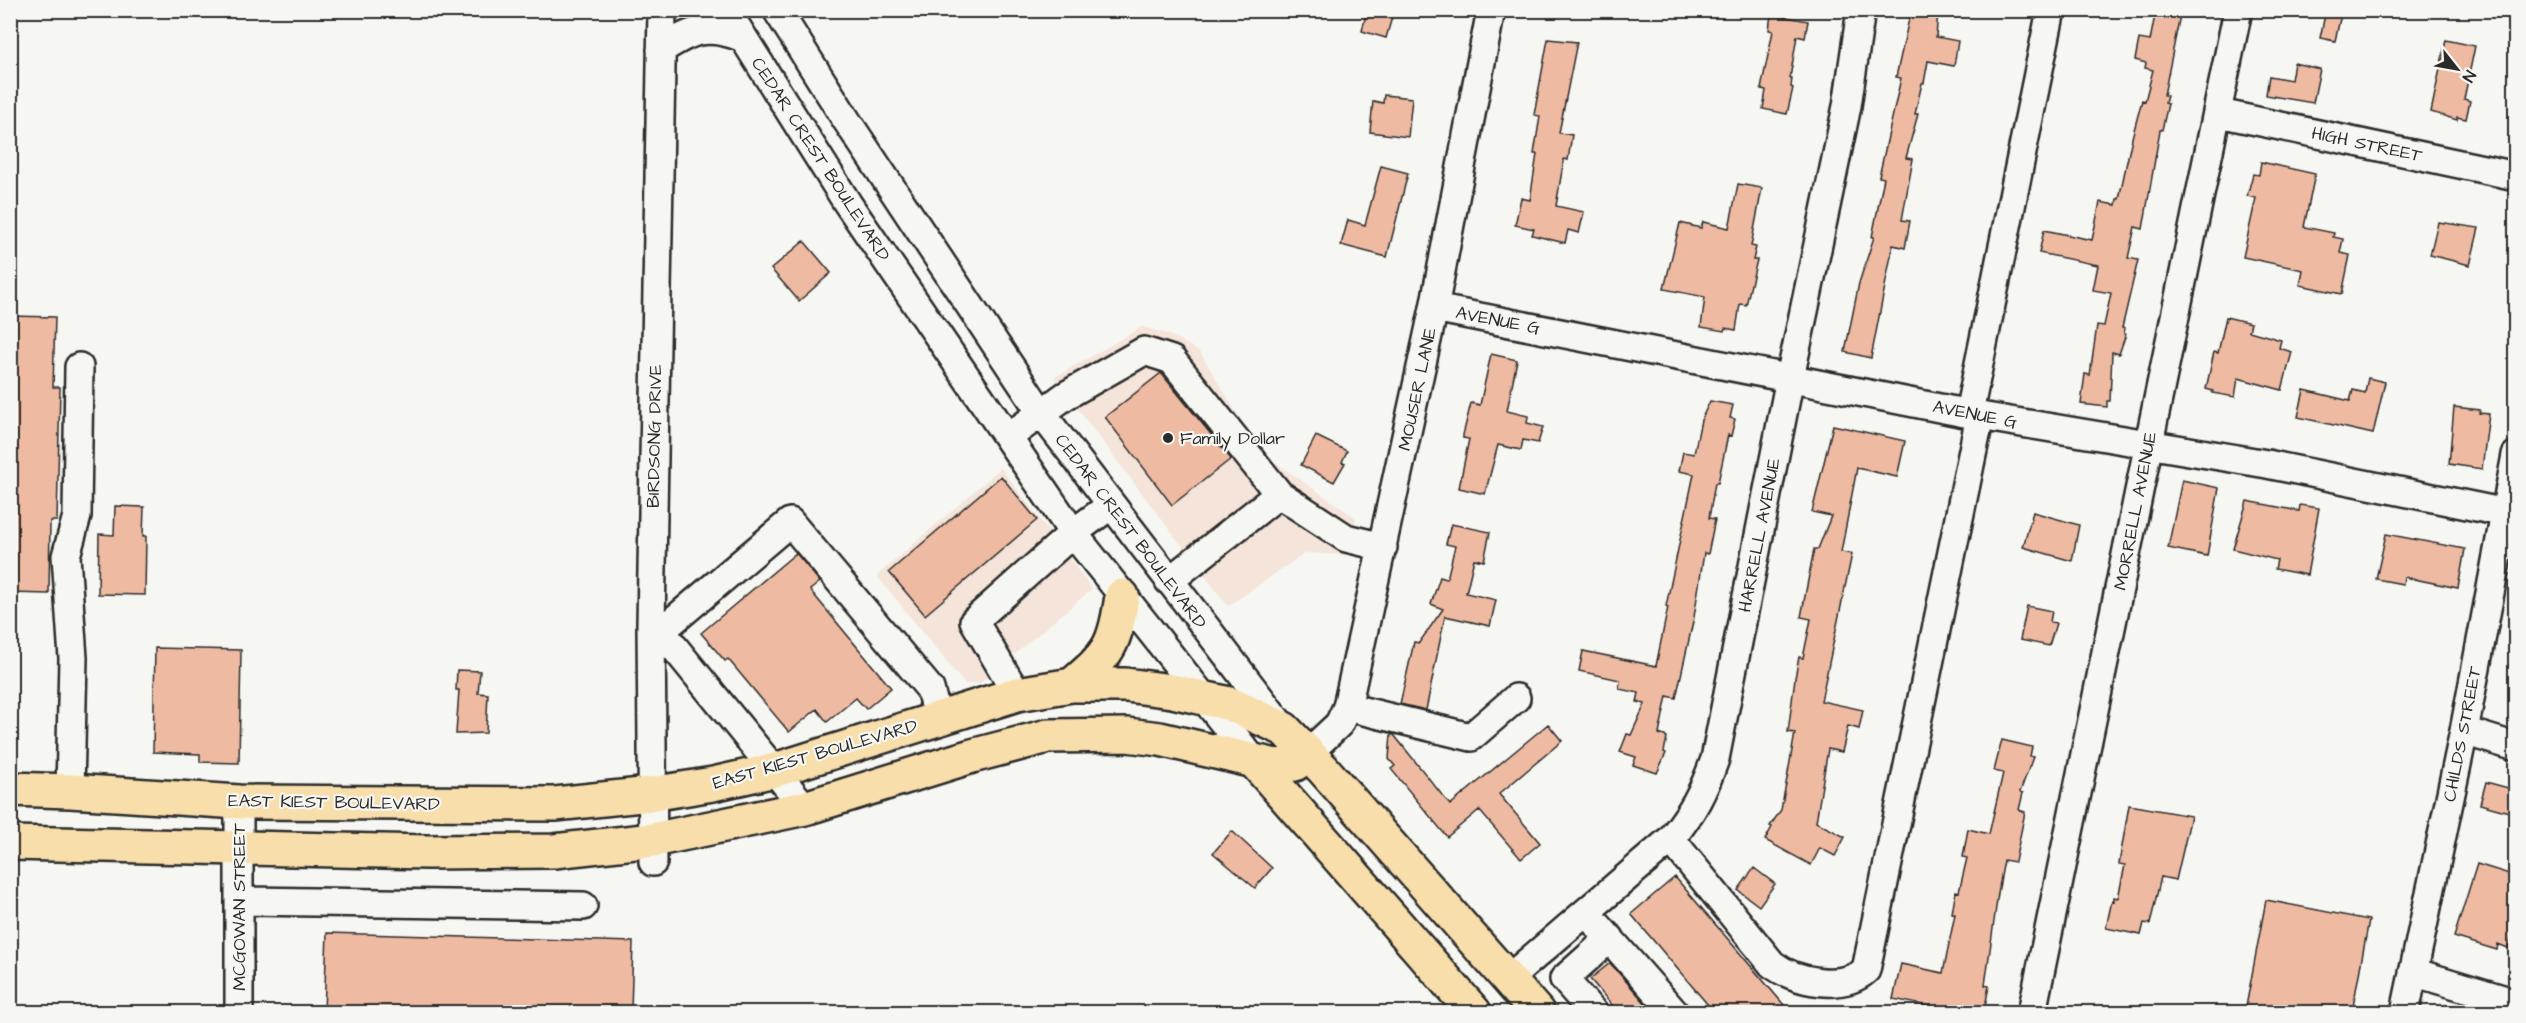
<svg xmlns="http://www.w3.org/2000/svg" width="2526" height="1023" viewBox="0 0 2526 1023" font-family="'Architects Daughter',sans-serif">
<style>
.built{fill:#f4e4da}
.building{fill:#efbaa2;stroke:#2b2b2b;stroke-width:1.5}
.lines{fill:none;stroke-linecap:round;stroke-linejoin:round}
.minor-casing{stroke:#2b2b2b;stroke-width:32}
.major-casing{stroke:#2b2b2b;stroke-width:38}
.minor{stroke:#f6f6f2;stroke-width:27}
.major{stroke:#f8deab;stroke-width:33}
.poi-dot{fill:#2b2b2b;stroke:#f6f6f2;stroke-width:2}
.labels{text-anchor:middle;stroke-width:4.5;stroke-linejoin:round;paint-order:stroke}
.street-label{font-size:18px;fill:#2b2b2b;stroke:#f6f6f2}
.poi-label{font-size:18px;fill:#2b2b2b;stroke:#f6f6f2;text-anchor:start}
</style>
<rect width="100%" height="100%" fill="#f6f6f2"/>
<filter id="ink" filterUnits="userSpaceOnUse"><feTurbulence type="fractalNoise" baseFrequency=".0167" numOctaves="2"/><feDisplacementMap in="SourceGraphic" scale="12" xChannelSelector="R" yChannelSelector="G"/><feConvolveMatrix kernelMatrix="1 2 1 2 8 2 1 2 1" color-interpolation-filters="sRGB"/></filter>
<g filter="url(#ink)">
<path class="built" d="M1142,327L1170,335L1200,352L1260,452L1356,518L1350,555L1305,553L1228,606L1054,378Z
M1001,468L1092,589L980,683L965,684L877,576Z"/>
<path class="building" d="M1367,10H1394L1386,38L1362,31Z
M1911,10H1938L1936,37L1958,41L1954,66L1928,61L1924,83H1922L1915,114H1918L1906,158L1913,159L1902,220L1910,221L1905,248L1893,245L1871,358L1845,352L1859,283L1874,237H1872L1884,178L1879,177L1901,78L1896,77Z
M2156,10H2181L2164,95L2167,96L2165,103L2168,104L2162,130H2160L2143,229L2135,227L2128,258L2138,260L2122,328H2125L2124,333L2126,334L2119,354L2112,352L2110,401H2107V407L2081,404L2085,374L2090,375L2097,325L2104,326L2111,293L2093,290L2098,265L2039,253L2044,230L2092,240L2100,202L2116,205L2117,199H2119L2132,138L2142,100L2145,101L2153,70L2145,68L2146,63L2135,60L2139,39L2150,41Z
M2326,10H2342L2335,41L2320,38Z
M1771,14L1808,21L1805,38L1797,36L1790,78H1792L1791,87L1793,88L1787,114L1763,109L1766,90L1761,89L1773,31L1769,30Z
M1548,39L1577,42L1559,133L1572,135L1568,160L1564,159L1556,206L1584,212L1579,233L1568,230L1565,243L1532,235L1534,229L1515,225L1521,198L1530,200L1537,154H1534L1540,116L1534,115Z
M2446,40L2475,46L2464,99L2470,101L2466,119L2457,117V120L2431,112Z
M2294,63L2320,69L2313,103L2266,95L2269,76L2291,80Z
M1384,95L1412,98L1408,137L1370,132L1373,101L1383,103Z
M2261,162L2315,174L2304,227L2334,233L2333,237L2343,239L2340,253L2350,255L2342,294L2300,285L2303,270L2243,257L2256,198L2247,196L2253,174L2259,175Z
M1381,166L1408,173L1387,257L1341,245L1348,220L1365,225Z
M1738,184L1762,188L1751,246L1756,247L1753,260H1757L1746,305L1740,304L1736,330L1725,328L1724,331L1701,327L1705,297L1664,289L1680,223L1701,228L1703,222L1729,228Z
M2438,222L2479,228L2470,265L2430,255Z
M804,241L831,273L799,301L771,269Z
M10,316L55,317L53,387H60L57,521H50L49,594L10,593Z
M2226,317L2251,323L2249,331L2281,340L2279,348L2292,352L2282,390L2238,378L2235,397L2212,393L2213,391L2206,389L2214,352L2218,353Z
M1491,354L1517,360L1507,411L1528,416L1527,423L1543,427L1538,443L1523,440L1521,450L1498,445L1485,494L1459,488L1469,439L1463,438V435L1471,403L1480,405Z
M1161,373L1231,459L1172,505L1105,417Z
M2368,378L2385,382L2373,434L2298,417L2304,390L2350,401L2353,390L2365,393Z
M1710,401L1733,405L1730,418L1735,419L1731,436L1728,435L1718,483H1715L1709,518L1715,519L1708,554L1704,553L1694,617L1676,698L1667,696L1659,734L1667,737L1664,752L1666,753L1657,773L1633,765L1636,757L1620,752L1627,734L1631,735L1645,704L1637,702L1639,693L1619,689L1620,680L1579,671L1583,651L1656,666L1668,607L1666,606L1694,474L1679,471L1683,452L1694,454L1701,420Z
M2454,407L2480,410L2479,413L2489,414L2482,469L2449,464Z
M1833,425L1905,441L1897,477L1857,468L1841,552L1852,554L1821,701L1863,710L1859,729L1848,726L1842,752L1828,749L1816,822L1845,837L1835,856L1820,848L1811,865L1765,840L1772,827L1770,826L1781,810L1788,773L1795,733L1788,732L1795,678L1799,657L1803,658L1811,619L1801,617L1814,549H1818L1831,516L1812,512Z
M1316,436L1347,451L1342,462L1345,463L1334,482L1301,465Z
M1001,476L1037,520L925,615L889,572Z
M2182,480L2219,488L2207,556L2168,548Z
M2247,501L2299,511L2300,505L2319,508L2307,575L2275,569L2277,560L2233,549Z
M115,506L144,507L143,536H146L145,595L98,594L99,534L114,535Z
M2033,512L2079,525L2072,561L2023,547Z
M1451,524L1490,532L1484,561L1474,559L1466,593L1496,600L1490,626L1445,616L1426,710L1400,704L1414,642L1419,643L1443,609L1431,604L1440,577L1447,579L1455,546L1446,544Z
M2386,534L2465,549L2458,588L2404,577L2403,584L2376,579Z
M796,553L820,582L810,590L891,688L866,709L856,698L827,722L817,709L789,732L728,659L725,661L701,633Z
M2027,606L2052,611L2050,622L2056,623L2049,646L2020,640Z
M155,648L241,650L239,763L200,762V754L153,752Z
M457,670L480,671L478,693L488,694L486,733L456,734L459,690H456Z
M1548,724L1562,741L1499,794L1540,843L1521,859L1479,810L1447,837L1391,769L1395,766L1389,759L1391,734L1394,735L1450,805Z
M2002,740L2032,747L2030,756L2033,757L2020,792L2023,793L2019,810L2025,812L2015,862L2004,860L1998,893L1985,985L1989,986L1984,1012L1949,1007L1948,1010L1893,999L1901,964L1943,973L1955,914L1952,913L1956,891L1959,892L1967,858L1963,857L1968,829L1989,834L2003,773L1994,771Z
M2486,782L2516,790V814L2480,804Z
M2129,805L2191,816L2176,880L2161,877L2150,924L2144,923L2141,935L2106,928L2112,900L2114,901V897L2118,898L2125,865L2119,864Z
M1232,831L1272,868L1255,888L1213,853Z
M2477,864L2516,876V896L2511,911L2516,913V925L2508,948L2498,944L2497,950L2454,937Z
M1754,868L1775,884L1759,906L1738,890Z
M1675,877L1790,1012H1714L1631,914Z
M2266,900L2369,920L2352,1012H2245Z
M327,933L633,942L631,1012H324Z
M1610,963L1647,1005L1637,1012H1618L1590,979Z"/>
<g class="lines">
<defs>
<path id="minor" d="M726,10L848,204L1073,533L1254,761
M777,10L847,121L1042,414L1283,728
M661,50C692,30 706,24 741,37
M2219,113L2516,176
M1434,308L1980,416L2267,464L2516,515
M1969,413L2051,10
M1008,437L1065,396L1144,351L1172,360L1279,494L1346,538L1383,547
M1169,581L1279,494
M651,625L661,631L805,808
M661,631L790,522L930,689L938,719
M1017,694L974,621L1073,533L1111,505
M1347,707L1471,737L1516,698
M2464,731L2516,747
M1308,753L1339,724L1347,707L1434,308L1491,10
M70,791L73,658L66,556L77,516L79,367
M1671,839L1772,964C1795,982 1843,991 1866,970L1980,416
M653,862L651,625L662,10
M239,901L583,906
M1586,912L1674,1012
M2413,972L2516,1003
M1508,979L1671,839C1693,811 1703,793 1715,759L1790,378L1847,106L1861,10
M239,1012V802
M1593,1012L1564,979L1610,938
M2032,1012L2238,10
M2405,1012L2464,731L2516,455"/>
<path id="major" d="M1072,685C1110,653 1115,645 1122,596
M1254,761L1474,1012
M10,789L70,791L239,802L555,804L651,794L713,784L775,770L1017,694L1072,685H1126L1172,691L1230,704L1284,729L1323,769L1537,1012
M10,843L427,852L554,851L653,840L805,808L972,756L1048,736L1127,735L1160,739L1276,766L1295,764L1308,753"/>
</defs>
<use href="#minor" class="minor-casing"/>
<use href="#major" class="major-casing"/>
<use href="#minor" class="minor"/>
<use href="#major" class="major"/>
</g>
</g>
<circle class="poi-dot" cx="1168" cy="438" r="6"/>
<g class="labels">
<g class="street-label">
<text transform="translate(2367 144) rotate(12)" y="6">HIGH STREET</text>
<text transform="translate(821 159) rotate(57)" y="6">CEDAR CREST BOULEVARD</text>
<text transform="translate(1498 320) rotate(11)" y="6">AVENUE G</text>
<text transform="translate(1417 389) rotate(-78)" y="6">MOUSER LANE</text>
<text transform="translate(1975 414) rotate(11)" y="6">AVENUE G</text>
<text transform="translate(654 436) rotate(-89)" y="6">BIRDSONG DRIVE</text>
<text transform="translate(2135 511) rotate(-79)" y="6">MORRELL AVENUE</text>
<text transform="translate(1131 531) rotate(53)" y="6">CEDAR CREST BOULEVARD</text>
<text transform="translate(1759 535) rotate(-79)" y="6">HARRELL AVENUE</text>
<text transform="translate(2462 734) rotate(-79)" y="6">CHILDS STREET</text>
<text transform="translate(815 754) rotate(-16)" y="6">EAST KIEST BOULEVARD</text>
<text transform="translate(334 802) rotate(1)" y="6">EAST KIEST BOULEVARD</text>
<text transform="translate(239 907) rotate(-90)" y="6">MCGOWAN STREET</text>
</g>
<g class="poi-label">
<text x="1180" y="444">Family Dollar</text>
</g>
</g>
<rect width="2526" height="1023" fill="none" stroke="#f6f6f2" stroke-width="36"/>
<rect x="18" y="18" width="2490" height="987" fill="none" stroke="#2b2b2b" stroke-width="2" filter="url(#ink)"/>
<g transform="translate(2457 69) rotate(121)" stroke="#f6f6f2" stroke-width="4.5" paint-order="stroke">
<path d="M0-4.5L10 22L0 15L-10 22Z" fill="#2b2b2b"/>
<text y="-9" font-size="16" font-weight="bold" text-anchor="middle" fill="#2b2b2b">N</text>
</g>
</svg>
